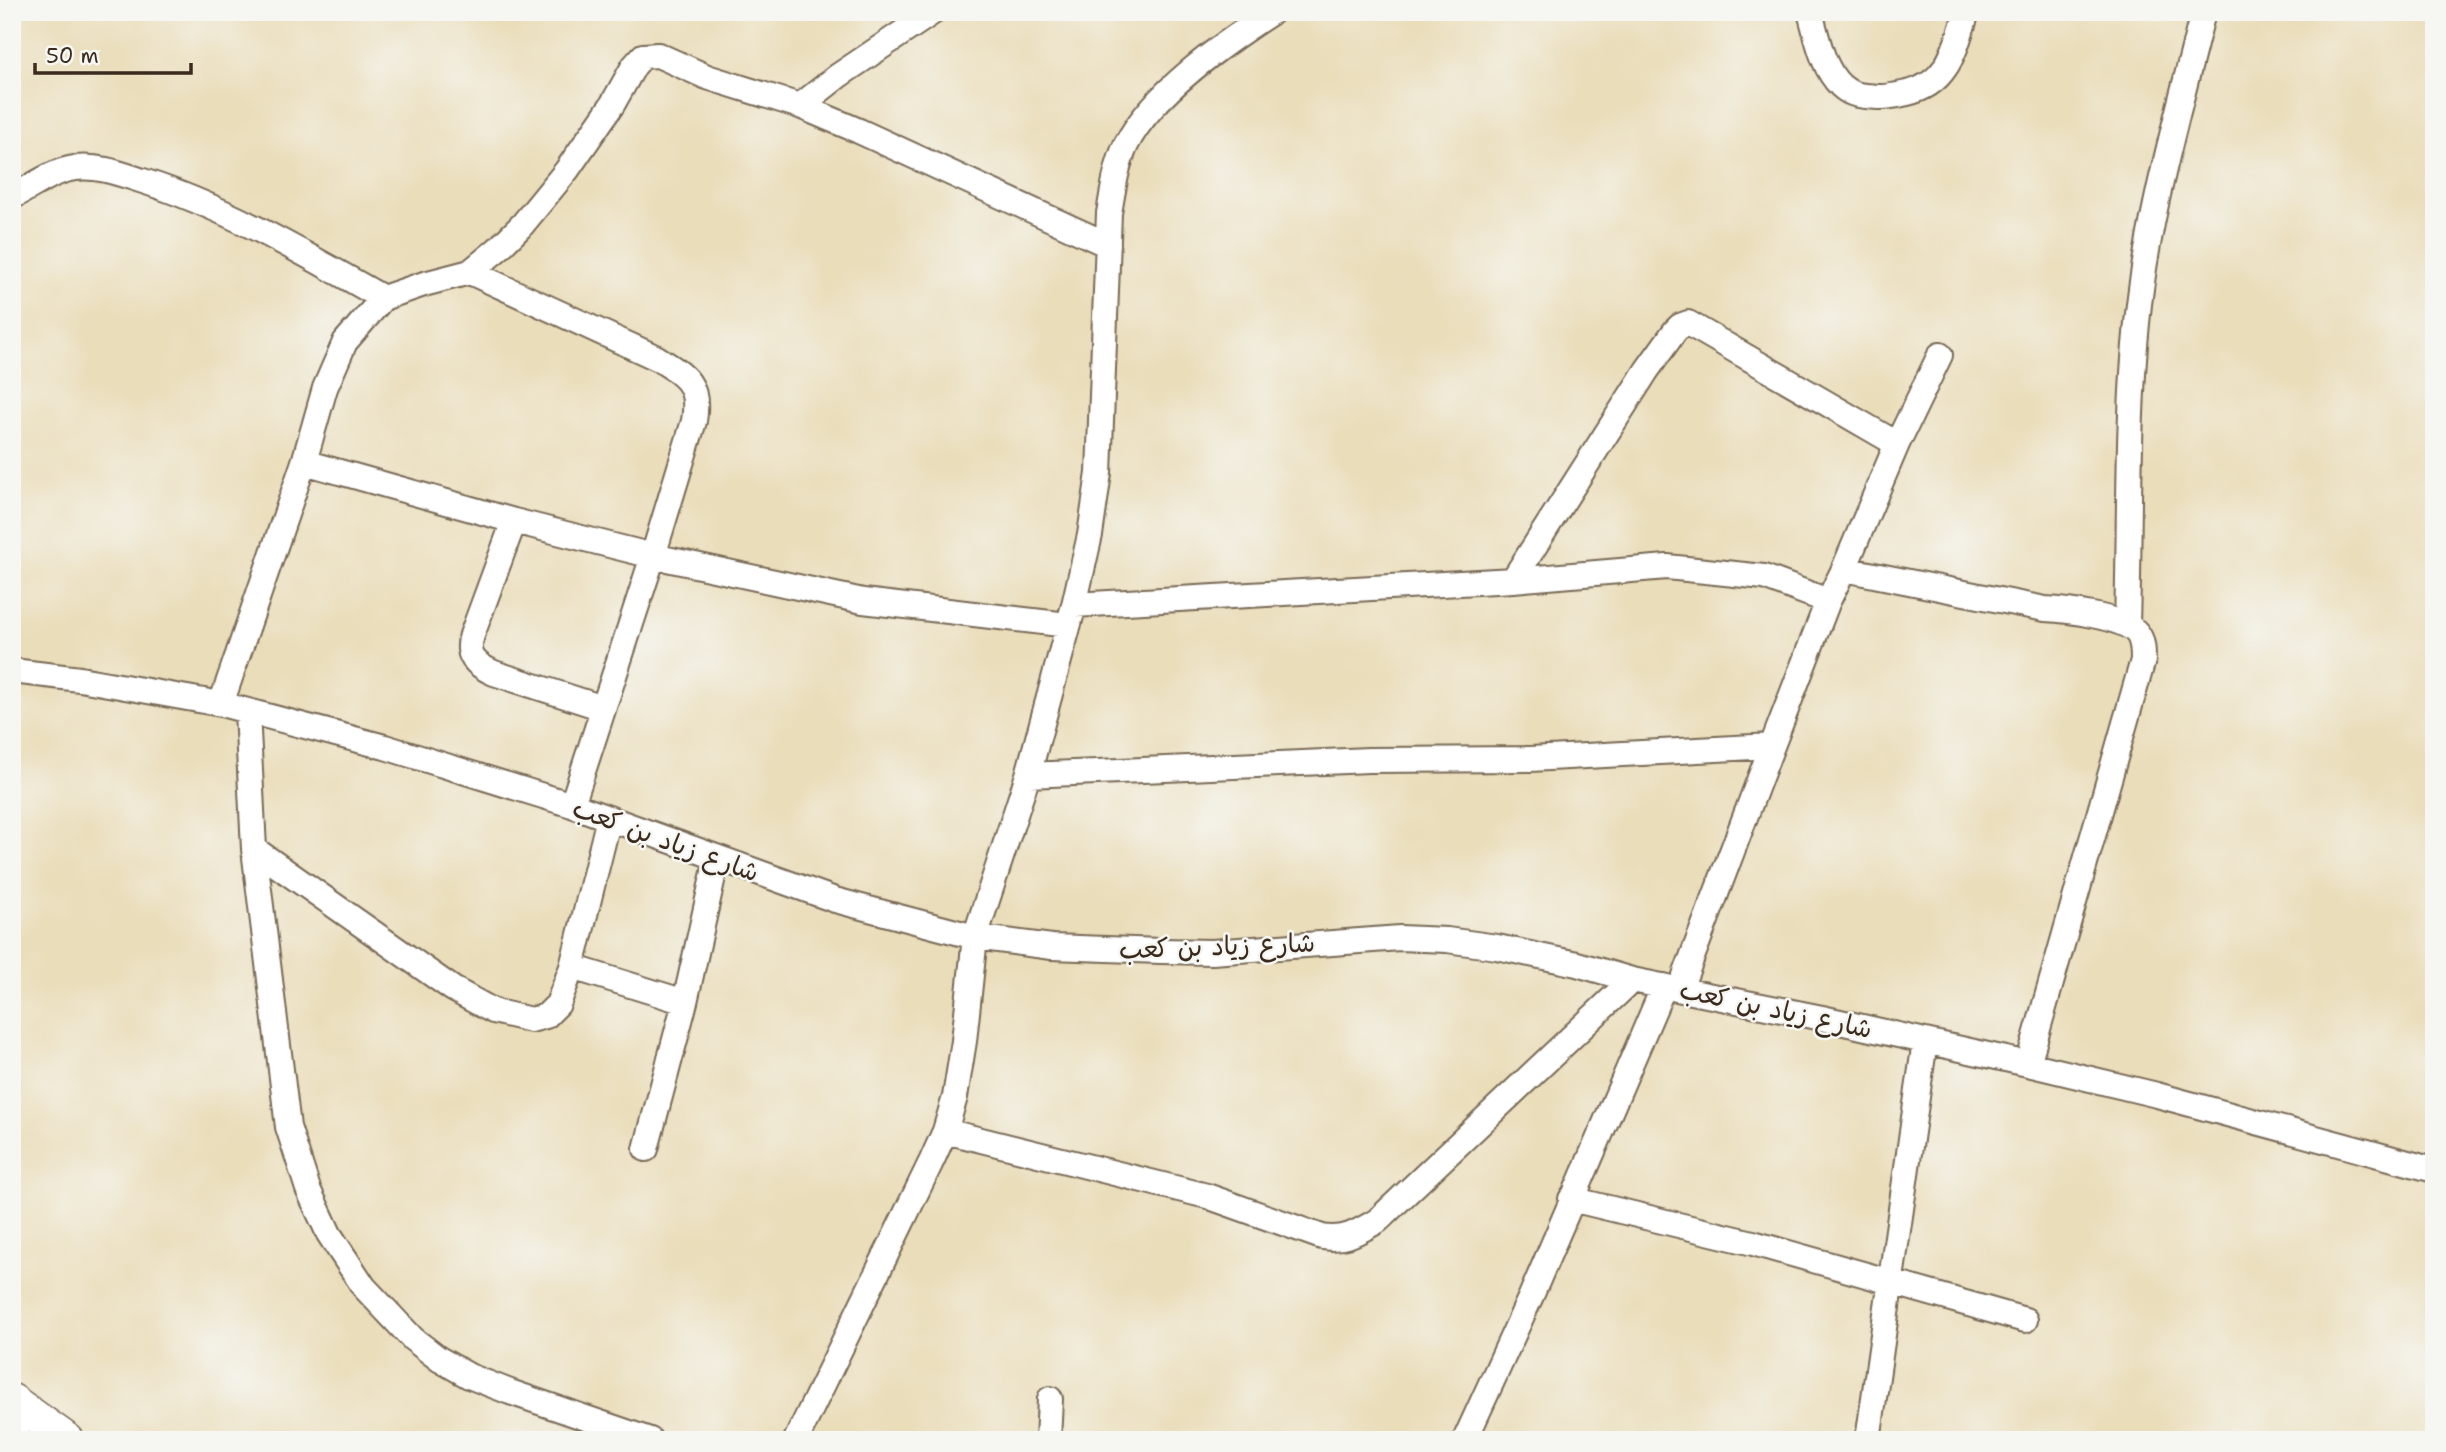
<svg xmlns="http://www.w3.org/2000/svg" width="2446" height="1452" viewBox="0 0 2446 1452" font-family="'Shantell Sans','Playpen Sans Arabic',sans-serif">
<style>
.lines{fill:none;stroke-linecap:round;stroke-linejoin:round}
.minor-casing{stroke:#786955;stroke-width:28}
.major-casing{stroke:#786955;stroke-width:35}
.minor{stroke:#fff;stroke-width:24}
.major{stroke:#fff;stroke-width:32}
.labels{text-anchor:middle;stroke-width:5;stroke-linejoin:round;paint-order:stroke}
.street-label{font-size:26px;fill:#3b2a1e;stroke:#f6f6f2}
</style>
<rect width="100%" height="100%" fill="#f6f6f2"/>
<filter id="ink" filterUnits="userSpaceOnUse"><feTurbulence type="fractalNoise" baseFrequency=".0143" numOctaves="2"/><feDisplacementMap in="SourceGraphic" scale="14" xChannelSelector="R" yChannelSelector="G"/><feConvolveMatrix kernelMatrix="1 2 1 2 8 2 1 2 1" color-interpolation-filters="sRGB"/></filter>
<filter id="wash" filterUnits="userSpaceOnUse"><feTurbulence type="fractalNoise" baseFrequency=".00686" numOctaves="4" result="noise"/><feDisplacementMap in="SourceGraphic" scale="28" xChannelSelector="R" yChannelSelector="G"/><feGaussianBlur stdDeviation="1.57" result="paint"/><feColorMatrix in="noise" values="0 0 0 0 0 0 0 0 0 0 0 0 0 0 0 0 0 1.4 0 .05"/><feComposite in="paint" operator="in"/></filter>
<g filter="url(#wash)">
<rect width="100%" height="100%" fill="#eaddba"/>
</g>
<g filter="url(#ink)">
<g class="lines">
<defs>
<path id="minor" d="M1810,12C1817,36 1822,68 1841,86C1853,97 1865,96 1881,97C1890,97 1898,95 1907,93C1949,84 1955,48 1967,12
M800,106L838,76L933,12
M12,197C32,187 52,171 75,168C99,165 121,174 143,181C228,208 305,254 383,298
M470,272L657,358C686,376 700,384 694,421L653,556L572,805
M1897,444L1940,355
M304,462L514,521L653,556L863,601L1068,625
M514,521L472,635C465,656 476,665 494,673L603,708
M1513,580L1647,370L1675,331L1680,326L1688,323L1897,444L1844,569
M1074,605L1513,580L1667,567L1764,577L1828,601
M2127,625C2130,524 2127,423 2137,323C2147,218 2178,115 2203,12
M12,671L80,679L221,704L385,747L572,805L835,900L975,937L1052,947L1161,951L1212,952L1400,938L1447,940L1497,947L1577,964L1632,980L1822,1018L2028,1064L2157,1095L2434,1170
M221,704L304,462L325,388L345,342L383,298L424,284L470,272L498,249L522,225L567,170L612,105L634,66L643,56L658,55L707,77L800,106L859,131L1108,245
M247,711L254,849L288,1127L308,1189L329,1234L364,1287L413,1339L439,1359L469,1376L510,1392L650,1440
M1028,775L1369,760L1530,759L1772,746
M254,849L453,989L493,1011L531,1020L546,1016L558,1004L572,967L609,818
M572,967L685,1002
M1680,989L1772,746L1828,601L1844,569L2045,609C2066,610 2124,617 2137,633C2143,640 2143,651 2143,660L2028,1064
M945,1131L1207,1196L1322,1237C1345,1241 1358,1232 1377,1221L1632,980
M646,1149L685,1002L717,859
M1571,1199L1753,1243L2025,1320
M796,1440L932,1160L945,1131L955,1097L964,1041L975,937L1028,775L1074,605L1090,535L1099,473L1109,213C1113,191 1116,166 1126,145C1152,93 1224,43 1272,12
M1048,1440L1050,1399
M1465,1440L1531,1296L1664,986
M1868,1440L1925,1041"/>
<path id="major" d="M12,1400L68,1440
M12,1438L15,1440"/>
</defs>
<use href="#minor" class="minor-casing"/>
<use href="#major" class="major-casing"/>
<use href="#minor" class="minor"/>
<use href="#major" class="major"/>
</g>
</g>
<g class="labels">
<g class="street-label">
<text transform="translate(666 840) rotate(20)" y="9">شارع زياد بن كعب</text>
<text transform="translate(1217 946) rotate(-2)" y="9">شارع زياد بن كعب</text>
<text transform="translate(1776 1009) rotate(12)" y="9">شارع زياد بن كعب</text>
</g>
</g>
<rect width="2446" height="1452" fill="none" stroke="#f6f6f2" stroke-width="42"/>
<path d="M35 63v10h156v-10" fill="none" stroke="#3b2a1e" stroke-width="3.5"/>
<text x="46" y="63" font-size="21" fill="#3b2a1e" stroke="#f6f6f2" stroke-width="5" paint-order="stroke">50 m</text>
</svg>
